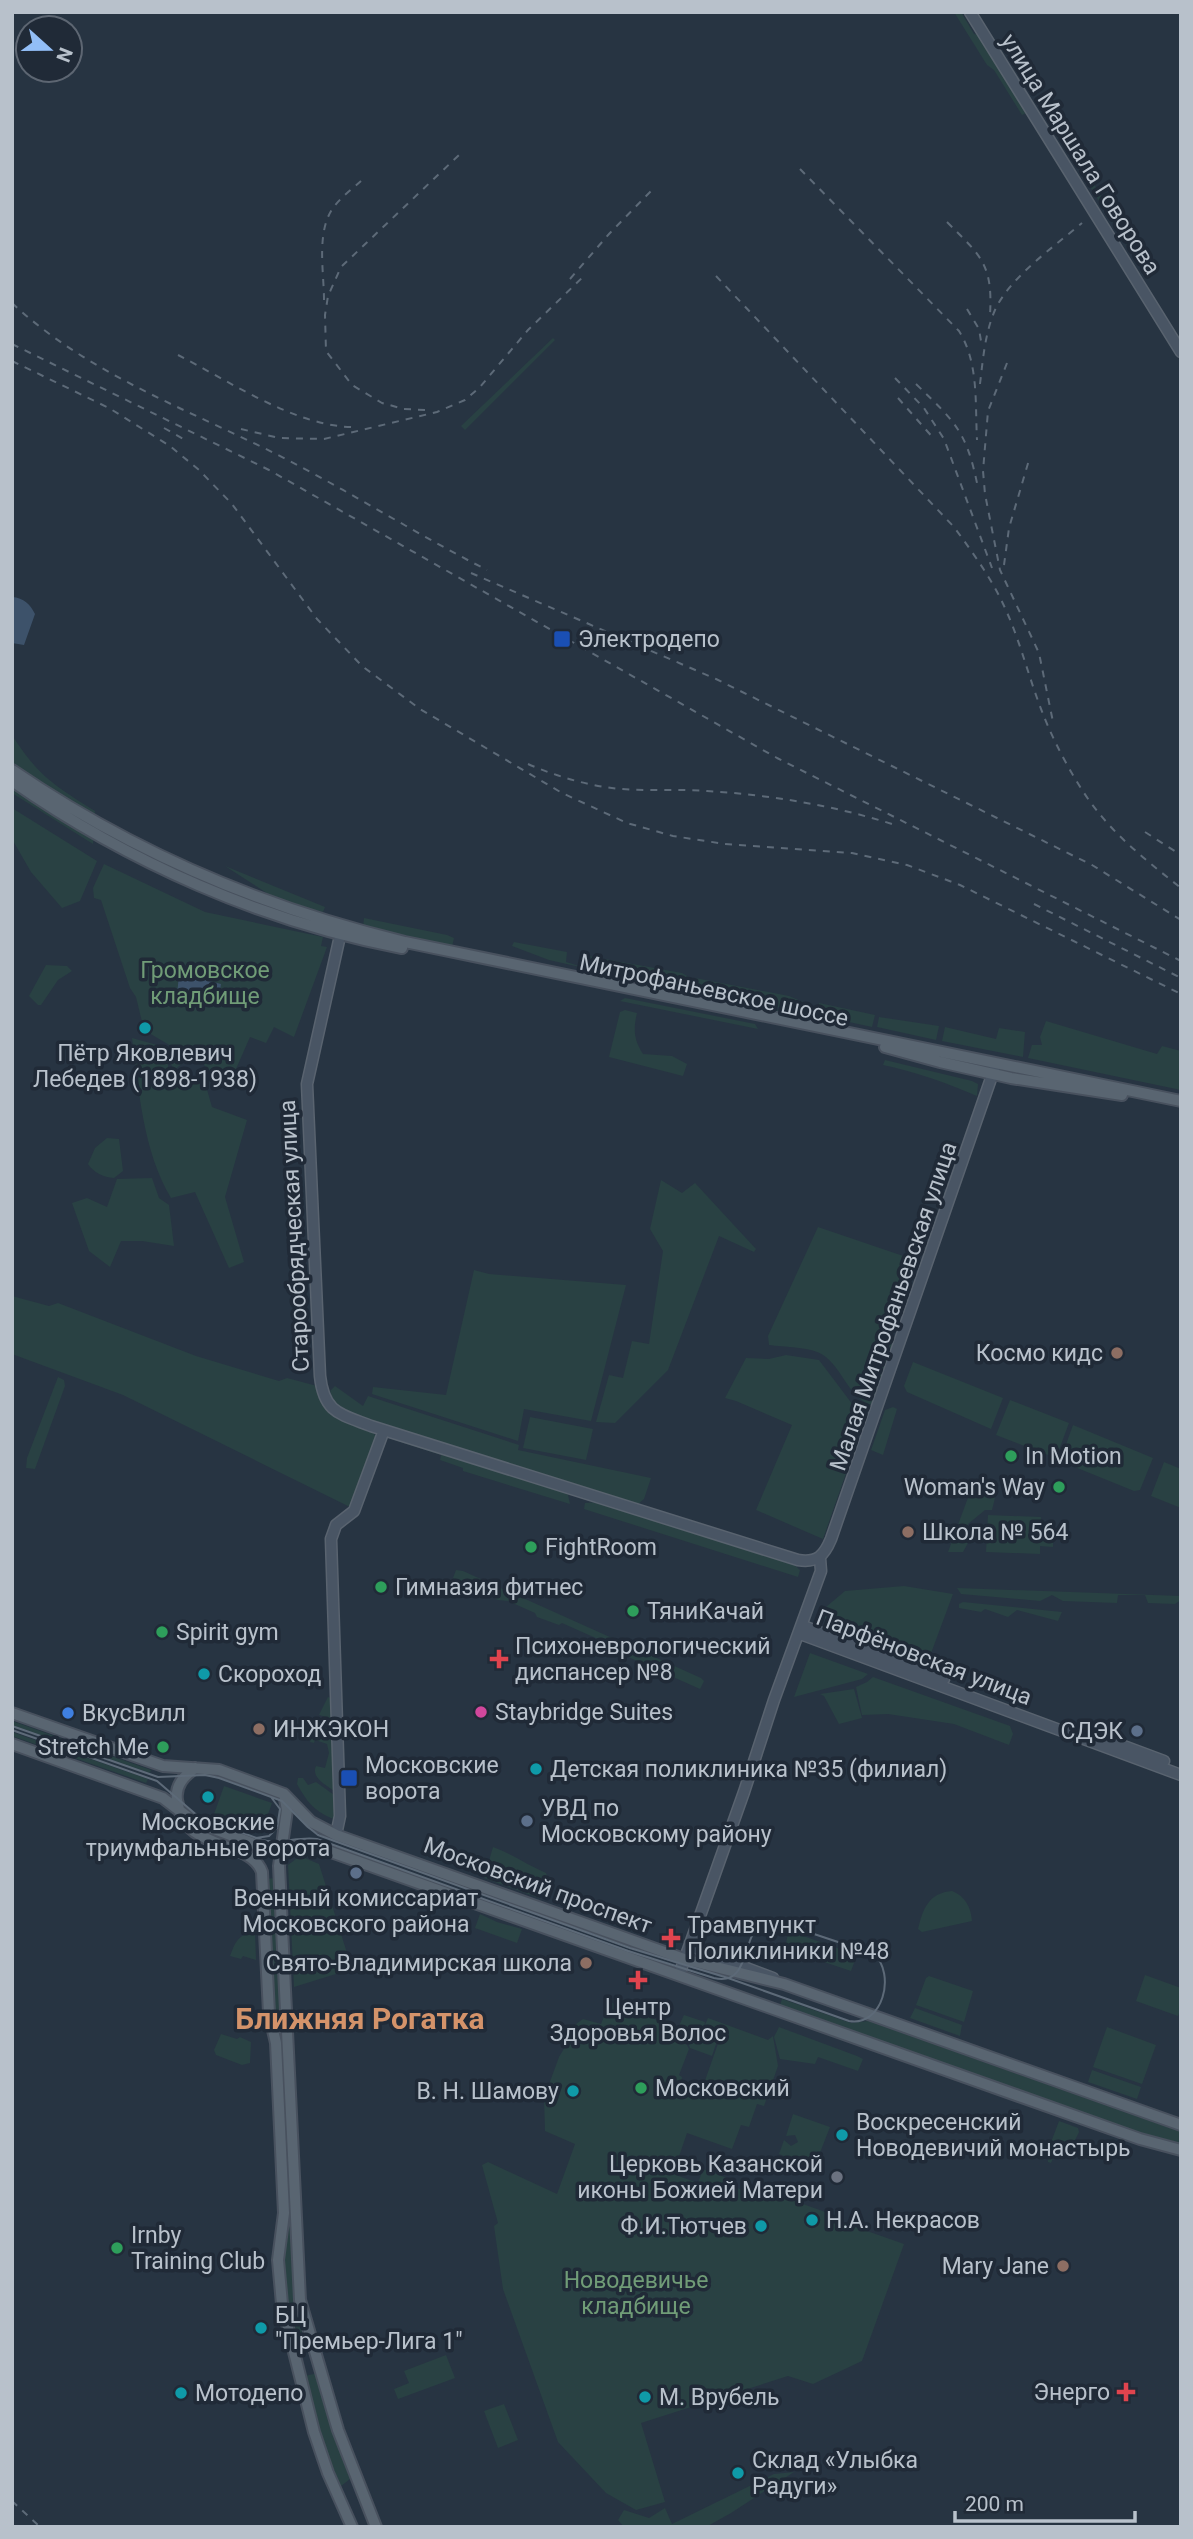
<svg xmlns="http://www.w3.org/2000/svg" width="1193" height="2539" viewBox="0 0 1193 2539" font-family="Roboto,sans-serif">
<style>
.green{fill:#294143;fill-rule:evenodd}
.water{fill:#3d526a}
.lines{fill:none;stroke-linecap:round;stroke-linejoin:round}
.secondary-casing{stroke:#59636f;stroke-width:13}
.primary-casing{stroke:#48515e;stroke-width:14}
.secondary{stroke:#495564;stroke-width:10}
.primary{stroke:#596571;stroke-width:10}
.tram{stroke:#5d6a78;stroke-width:2}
.rail{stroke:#5d6a78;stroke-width:2;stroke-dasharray:7 7;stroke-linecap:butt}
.transit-dot{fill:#1a4fb4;stroke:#202a37;stroke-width:2.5}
.culture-dot{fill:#0f9aa8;stroke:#202a37;stroke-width:2.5}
.education-dot{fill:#8d6e63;stroke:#202a37;stroke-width:2.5}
.leisure-dot{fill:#2e9e5b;stroke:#202a37;stroke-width:2.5}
.health-dot{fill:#e0444e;stroke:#202a37;stroke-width:2.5}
.hotel-dot{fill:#d1479c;stroke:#202a37;stroke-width:2.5}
.shop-dot{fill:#3f7fe0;stroke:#202a37;stroke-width:2.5}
.service-dot{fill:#5c6f8a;stroke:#202a37;stroke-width:2.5}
.worship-dot{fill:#6b7280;stroke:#202a37;stroke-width:2.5}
.labels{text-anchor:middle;stroke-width:7;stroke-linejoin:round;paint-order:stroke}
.street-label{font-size:23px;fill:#b8c1cb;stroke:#202a37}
.poi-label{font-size:23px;fill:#b8c1cb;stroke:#202a37;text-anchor:start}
.park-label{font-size:23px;fill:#709c77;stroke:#202a37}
.district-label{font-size:30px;font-weight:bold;fill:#d4936a;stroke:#202a37}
</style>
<rect width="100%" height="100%" fill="#273442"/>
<path class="green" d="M954,12H961L974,34L981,35L1028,112L1022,115L994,70L987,65Z
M1052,117L1137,253L1132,254L1051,124Z
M553,338L555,340L465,430L461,426Z
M12,735C38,776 55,786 95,811L93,844L12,793Z
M12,808L97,861L80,901L62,908L31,872L12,839Z
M104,864L205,912L323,937L321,946L327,947L294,1037L274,1027L266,1043L250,1037L236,1069L206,1070L204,1064L188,1059L174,1070L170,1062L176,1049L144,1030L136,997L130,988L101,900L94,898L93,888Z
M225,866L325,907L323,912L307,908L306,910L276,899Z
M364,918L447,935L454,938L452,947L363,927Z
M514,942L567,952L566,962L589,969L549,960L512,946Z
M583,955L682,973L694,980L695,978L789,996L810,1005L811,1014L597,970V965L581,962Z
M46,965L67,966L72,971L58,980L41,1005H38L29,996Z
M596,973L810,1017L807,1019L597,977Z
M625,998L755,1024L758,1029L620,1001Z
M819,1003L875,1015L872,1027L817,1015Z
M625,1010L637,1013C633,1030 634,1040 643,1054L672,1056L687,1064L683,1076L609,1057L620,1012Z
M879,1017L939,1026L936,1040L877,1027Z
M1046,1021L1157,1054L1162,1046L1181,1051V1090L1028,1058L1032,1045H1042L1040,1037Z
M945,1027L996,1039L999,1028L1025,1032L1023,1057L942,1041Z
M132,1038L168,1048V1070L204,1079L212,1107L247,1120L225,1197L244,1262L229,1268L195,1192L171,1198C143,1151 139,1091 132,1038Z
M885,1060L972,1081L978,1084L977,1096C947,1083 916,1072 883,1065Z
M107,1138L119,1139L123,1171L114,1178C103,1177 94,1173 88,1164L95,1148Z
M152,1178L159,1198L169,1205L174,1246L142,1241H121L110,1267L89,1251L72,1203L87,1198L107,1207L117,1179Z
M661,1180L682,1193L695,1183L756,1249L754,1252L719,1236L668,1370L615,1423L596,1422L609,1375L623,1378L632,1341L649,1344L663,1251L650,1229Z
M818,1227L918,1261L889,1342L894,1345L873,1405C850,1401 842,1367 823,1355C812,1347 783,1347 769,1345L768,1336Z
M474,1270L489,1274L626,1285L591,1421L524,1409L518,1441L372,1394L373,1387L446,1395Z
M12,1296L49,1306L58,1303L196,1356L279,1381L287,1378L317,1386C332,1417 341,1421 373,1432L376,1437L350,1507L123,1395L12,1354Z
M786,1355L819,1360L856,1409L839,1451L851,1459L823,1539L756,1510L792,1425L736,1401L725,1398L746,1358L769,1359Z
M913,1362L1003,1398L991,1429L907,1392L904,1386Z
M58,1377L64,1380L65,1386L35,1469L26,1468L27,1458Z
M335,1386L363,1406L368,1396L519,1445L518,1450L651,1478L644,1499L638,1504L359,1416L334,1403L330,1391Z
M1010,1400L1069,1423L1056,1458L996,1435Z
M893,1407L897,1409L883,1455L871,1450L885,1410Z
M530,1417L593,1429L586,1460L523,1448Z
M1073,1425L1153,1458L1140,1490L1134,1491L1060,1461Z
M392,1436L559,1489L568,1495L570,1504L463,1471V1468L440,1460L441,1455L388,1438Z
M1164,1462L1181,1469V1508L1151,1496Z
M973,1484L996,1494L992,1510H985L968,1524L966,1538L968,1543L963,1552H948Z
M597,1502L791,1562L800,1570L798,1577L584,1509L585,1503Z
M988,1515L1041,1517L1040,1541L1042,1526H1054L1053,1547L1040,1546V1554L986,1552Z
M456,1570L463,1571L701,1678L704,1681L700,1689L626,1656L627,1652L562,1623L559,1625L537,1617L535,1613L508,1601L498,1600L453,1578Z
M904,1586L953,1594L930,1656L821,1617L820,1612L845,1591Z
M957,1588L1181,1596V1600L1175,1604L1148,1603L1145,1595H1118L1117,1603L1063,1601L1052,1595L1040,1601L961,1594Z
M963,1602L1062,1612L1058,1621L1017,1610L1008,1617L985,1609L981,1612L959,1608V1604Z
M810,1653L868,1674L862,1679L794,1697Z
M873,1677L1010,1726L1013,1734L1009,1745L954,1724L888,1714L862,1715L856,1687L867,1682Z
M854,1689L862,1718L839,1724L824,1696L820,1694Z
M328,1697L331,1698L334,1791C325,1784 311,1778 316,1766L325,1768L329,1753L327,1744L315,1740L314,1743L310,1742L316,1720L325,1722L326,1717L319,1715Z
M12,1721L151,1770L150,1773L12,1725Z
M12,1732L148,1779L146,1783L12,1736Z
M298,1778H303L308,1785L316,1782L334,1795V1819C315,1812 307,1802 297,1784Z
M224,1786L272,1803L261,1834L213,1817Z
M493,1847C512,1854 527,1865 546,1873L547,1876L539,1898L484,1878Z
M300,1856L319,1864L352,1969L294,1987L288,1865Z
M275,1878L284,2086L272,2013L266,1879Z
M952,1891C965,1896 971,1907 972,1921L922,1932L918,1929C923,1908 929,1893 952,1891Z
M480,1914L497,1922L522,1929L517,1943L475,1928Z
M252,1932L255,1934L256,1960L243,1956L241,1959L230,1956C235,1943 237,1936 252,1932Z
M788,1933H795L857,1955L851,1971L785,1949Z
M1145,1975L1181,1988V2009L1178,2016L1136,2001Z
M929,1976L973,1991L964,2022L916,2005L926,1978Z
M782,1999L851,2023L868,2021L1181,2132V2143L1134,2131L780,2005Z
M610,2002L678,2028L684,2015L705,2022L704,2027L708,2018L768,2040L773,2036L778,2066L764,2106L757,2104L749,2127L741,2125L732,2149L687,2133L673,2174L698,2183L703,2169L727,2178L725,2184L743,2190L745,2183L828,2213L827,2217L904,2244L862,2361L813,2384L788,2376L641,2423L665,2502L636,2510L606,2493L558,2442L503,2289L494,2226L498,2223L482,2165L488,2162L557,2194L575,2144L545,2131L544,2098L559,2057L576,2029L572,2027L583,2019L601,2024ZM719,2035H721L701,2092L681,2083L682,2077L679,2075L689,2049L687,2045L674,2038L688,2043L690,2048L712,2056Z
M915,2008L962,2025L960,2036L910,2018Z
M779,2027L857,2056L863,2059L858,2071L818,2057L815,2064L780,2059L774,2037Z
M1107,2027L1156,2045L1142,2084L1093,2067Z
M221,2034L237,2039L240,2037L251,2042L250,2063L242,2065L216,2055L214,2050Z
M1092,2070L1141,2087L1137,2099L1088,2082Z
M284,2112L293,2276L295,2301L306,2351L298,2345L287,2303L283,2261L289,2229Z
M793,2114L830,2127L814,2168C801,2166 792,2159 779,2154L784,2140L791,2146L798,2142L795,2135L786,2136Z
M1059,2121L1078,2128L1079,2132L1073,2144L1060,2140L1051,2163L1048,2162L1047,2153Z
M446,2355L455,2378L398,2399L394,2389L409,2383L404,2371Z
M314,2374L317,2375L332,2431L350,2479L341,2486L326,2454L304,2376Z
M504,2404L518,2440L498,2448L484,2411Z
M794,2472L731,2513L706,2527H624L618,2520L624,2510L649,2518L665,2508L672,2524L774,2474Z"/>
<path class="water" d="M12,597C24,598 30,604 35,614L24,645L12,643Z
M182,974L221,984L218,1003L177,995L179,975Z"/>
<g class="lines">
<defs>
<path id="secondary" d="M970,12L1181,352
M342,927L307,1084L320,1376C324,1413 340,1414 371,1426L798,1560C817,1563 824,1556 831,1539L995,1067
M800,1630L803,1635L1181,1775
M800,1630L806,1627L944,1679
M1089,1733L1164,1761
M336,1835L340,1816L331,1539L336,1525L354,1511L384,1430
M690,1943L701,1951L773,1978
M679,1975L744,1792L774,1700L821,1571L820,1558"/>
<path id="primary" d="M12,770C132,852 264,908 405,942L1181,1101
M12,781C128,862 263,922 402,948
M885,1047L940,1062L1011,1078L1122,1095
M12,1713L163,1766L219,1770L284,1794L311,1822L336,1835L684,1959L784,1984L1181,2125
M12,1744L163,1798L193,1821L257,1845L271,1848L308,1846L331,1852L1140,2139L1181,2150
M195,1768C184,1776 175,1785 177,1800C184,1854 250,1838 262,1872L269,2013L276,2043L284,2213L278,2260L282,2304L314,2432L328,2473L352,2527
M284,1794L287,1810L279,1866L300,2300L338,2430L376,2527"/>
</defs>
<use href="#secondary" class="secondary-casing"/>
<use href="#primary" class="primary-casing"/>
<use href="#secondary" class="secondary"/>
<use href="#primary" class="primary"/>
<path class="tram" d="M12,1726L158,1777L205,1775L219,1778L282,1801L308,1827L318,1835L630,1948L728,1978L849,2021C883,2027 896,1974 874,1954L769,1919C739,1926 754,1988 714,1978L628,1951L317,1839C298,1836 280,1845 262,1840L199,1817L157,1781L12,1730
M256,1838L269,1836L277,1828L280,1809L271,1797"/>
<path class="rail" d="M800,169L959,331C979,363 975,404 977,440
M947,222C981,256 993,264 990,315
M716,276L954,527C973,553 992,579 1005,608C1021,643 1029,679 1043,714C1054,743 1078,788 1098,812C1121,841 1152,865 1181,888
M570,279L609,234L651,191
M324,300C324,272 316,232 333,208C341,197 352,189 361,181
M12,303C88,374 187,409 278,455C349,491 416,534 487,570
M967,309L979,329L982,347
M12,344L269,470L777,758L1181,961
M178,355C229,381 298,428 355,427
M12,361L109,408L170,446L199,470L232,504L317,619L362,666L420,709L562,793L627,823L673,836L725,844L852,853L907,865L960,885L1181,994
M1007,363L988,411L983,471L985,494L1000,570L1039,653L1053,722
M895,378L924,408L944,439L992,568
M916,384C954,421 966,430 977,483
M980,384C983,359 985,333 995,310C1010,277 1055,246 1082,223
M898,398L935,440
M425,410L404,409L382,403L352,385L326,351L325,315L328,296L341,267L459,155
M164,428L185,440
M241,429L279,438L324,439L437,412L465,400L480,387L528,330L586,274
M1004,565L1009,528L1029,460
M471,573L716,679L1092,865L1181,920
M528,764C558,777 589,786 621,789C650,791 679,789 707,791C770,795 832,805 892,824
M1145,832L1181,855
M1034,904L1181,978
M12,2501L40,2527"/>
</g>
<g class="transit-dot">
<rect x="553" y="630" width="18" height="18" rx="3.5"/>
<rect x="340" y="1769" width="18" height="18" rx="3.5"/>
</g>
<g class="culture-dot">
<circle cx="145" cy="1028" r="7"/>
<circle cx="204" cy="1674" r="7"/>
<circle cx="536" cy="1769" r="7"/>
<circle cx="208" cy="1797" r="7"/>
<circle cx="573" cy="2091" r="7"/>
<circle cx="842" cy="2135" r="7"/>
<circle cx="812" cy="2220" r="7"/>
<circle cx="761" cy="2226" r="7"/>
<circle cx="261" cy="2328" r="7"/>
<circle cx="181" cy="2393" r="7"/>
<circle cx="645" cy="2397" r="7"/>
<circle cx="738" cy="2473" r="7"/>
</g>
<g class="education-dot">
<circle cx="1117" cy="1353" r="7"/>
<circle cx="908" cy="1532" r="7"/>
<circle cx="259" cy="1729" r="7"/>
<circle cx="586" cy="1963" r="7"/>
<circle cx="1063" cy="2266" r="7"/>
</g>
<g class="leisure-dot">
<circle cx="1011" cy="1456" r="7"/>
<circle cx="1059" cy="1487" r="7"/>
<circle cx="531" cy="1547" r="7"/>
<circle cx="381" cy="1587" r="7"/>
<circle cx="633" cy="1611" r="7"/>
<circle cx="162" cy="1632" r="7"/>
<circle cx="163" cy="1747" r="7"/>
<circle cx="641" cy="2088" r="7"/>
<circle cx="117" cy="2248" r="7"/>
</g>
<g class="health-dot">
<path d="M495.5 1648.5h7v7h7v7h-7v7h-7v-7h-7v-7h7z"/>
<path d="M667.5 1927.5h7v7h7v7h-7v7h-7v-7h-7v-7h7z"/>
<path d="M634.5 1969.5h7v7h7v7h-7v7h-7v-7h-7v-7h7z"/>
<path d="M1122.5 2381.5h7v7h7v7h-7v7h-7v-7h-7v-7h7z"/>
</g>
<circle class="hotel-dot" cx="481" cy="1712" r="7"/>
<circle class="shop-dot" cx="68" cy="1713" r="7"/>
<g class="service-dot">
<circle cx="1137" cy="1731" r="7"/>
<circle cx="527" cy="1821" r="7"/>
<circle cx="356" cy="1873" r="7"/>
</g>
<circle class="worship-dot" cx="837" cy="2177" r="7"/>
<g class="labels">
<g class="street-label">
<text transform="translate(1081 154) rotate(58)" y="8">улица Маршала Говорова</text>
<text transform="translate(714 990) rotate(12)" y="8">Митрофаньевское шоссе</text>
<text transform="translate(294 1236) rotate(-93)" y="8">Старообрядческая улица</text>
<text transform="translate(893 1306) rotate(-71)" y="8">Малая Митрофаньевская улица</text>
<text transform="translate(924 1657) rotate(21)" y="8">Парфёновская улица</text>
<text transform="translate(538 1885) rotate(20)" y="8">Московский проспект</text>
</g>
<g class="poi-label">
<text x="578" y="647">Электродепо</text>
<text x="145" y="1061" text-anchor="middle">Пётр Яковлевич<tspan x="145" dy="26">Лебедев (1898-1938)</tspan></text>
<text x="1103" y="1361" text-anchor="end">Космо кидс</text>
<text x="1025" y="1464">In Motion</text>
<text x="1045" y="1495" text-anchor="end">Woman's Way</text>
<text x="922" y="1540">Школа № 564</text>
<text x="545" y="1555">FightRoom</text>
<text x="395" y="1595">Гимназия фитнес</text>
<text x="647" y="1619">ТяниКачай</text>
<text x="176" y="1640">Spirit gym</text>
<text x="515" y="1654">Психоневрологический<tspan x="515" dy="26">диспансер №8</tspan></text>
<text x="218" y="1682">Скороход</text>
<text x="495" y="1720">Staybridge Suites</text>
<text x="82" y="1721">ВкусВилл</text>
<text x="273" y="1737">ИНЖЭКОН</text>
<text x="1123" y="1739" text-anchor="end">СДЭК</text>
<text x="149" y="1755" text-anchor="end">Stretch Me</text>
<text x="365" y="1773">Московские<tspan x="365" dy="26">ворота</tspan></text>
<text x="550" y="1777">Детская поликлиника №35 (филиал)</text>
<text x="541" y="1816">УВД по<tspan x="541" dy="26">Московскому району</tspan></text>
<text x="208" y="1830" text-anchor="middle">Московские<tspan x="208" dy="26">триумфальные ворота</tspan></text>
<text x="356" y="1906" text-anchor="middle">Военный комиссариат<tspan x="356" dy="26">Московского района</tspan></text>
<text x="687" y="1933">Трамвпункт<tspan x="687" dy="26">Поликлиники №48</tspan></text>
<text x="572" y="1971" text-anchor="end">Свято-Владимирская школа</text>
<text x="638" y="2015" text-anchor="middle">Центр<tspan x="638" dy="26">Здоровья Волос</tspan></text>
<text x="655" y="2096">Московский</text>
<text x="559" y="2099" text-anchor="end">В. Н. Шамову</text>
<text x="856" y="2130">Воскресенский<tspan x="856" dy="26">Новодевичий монастырь</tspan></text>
<text x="823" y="2172" text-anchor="end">Церковь Казанской<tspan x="823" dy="26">иконы Божией Матери</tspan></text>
<text x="826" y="2228">Н.А. Некрасов</text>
<text x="747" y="2234" text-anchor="end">Ф.И.Тютчев</text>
<text x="131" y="2243">Irnby<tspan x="131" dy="26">Training Club</tspan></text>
<text x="1049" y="2274" text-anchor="end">Mary Jane</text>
<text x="275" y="2323">БЦ<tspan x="275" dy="26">"Премьер-Лига 1"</tspan></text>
<text x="1110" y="2400" text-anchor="end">Энерго</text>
<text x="195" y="2401">Мотодепо</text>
<text x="659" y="2405">М. Врубель</text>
<text x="752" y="2468">Склад «Улыбка<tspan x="752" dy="26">Радуги»</tspan></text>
</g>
<g class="park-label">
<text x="205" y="978">Громовское<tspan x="205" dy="26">кладбище</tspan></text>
<text x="636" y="2288">Новодевичье<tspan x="636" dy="26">кладбище</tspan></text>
</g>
<g class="district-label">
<text x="360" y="2029">Ближняя Рогатка</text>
</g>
</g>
<rect width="1193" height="2539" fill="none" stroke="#b8c1cb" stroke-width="28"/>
<g transform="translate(49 49) rotate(111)"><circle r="33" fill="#202a37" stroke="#5d6672" stroke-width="2"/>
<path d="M0-5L12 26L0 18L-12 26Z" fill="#92bef7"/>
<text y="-10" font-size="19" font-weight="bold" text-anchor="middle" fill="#b8c1cb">N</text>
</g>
<path d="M955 2511v10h180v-10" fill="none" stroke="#b8c1cb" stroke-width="3.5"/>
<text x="965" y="2511" font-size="21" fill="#b8c1cb" stroke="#202a37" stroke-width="5" paint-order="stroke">200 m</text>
</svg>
